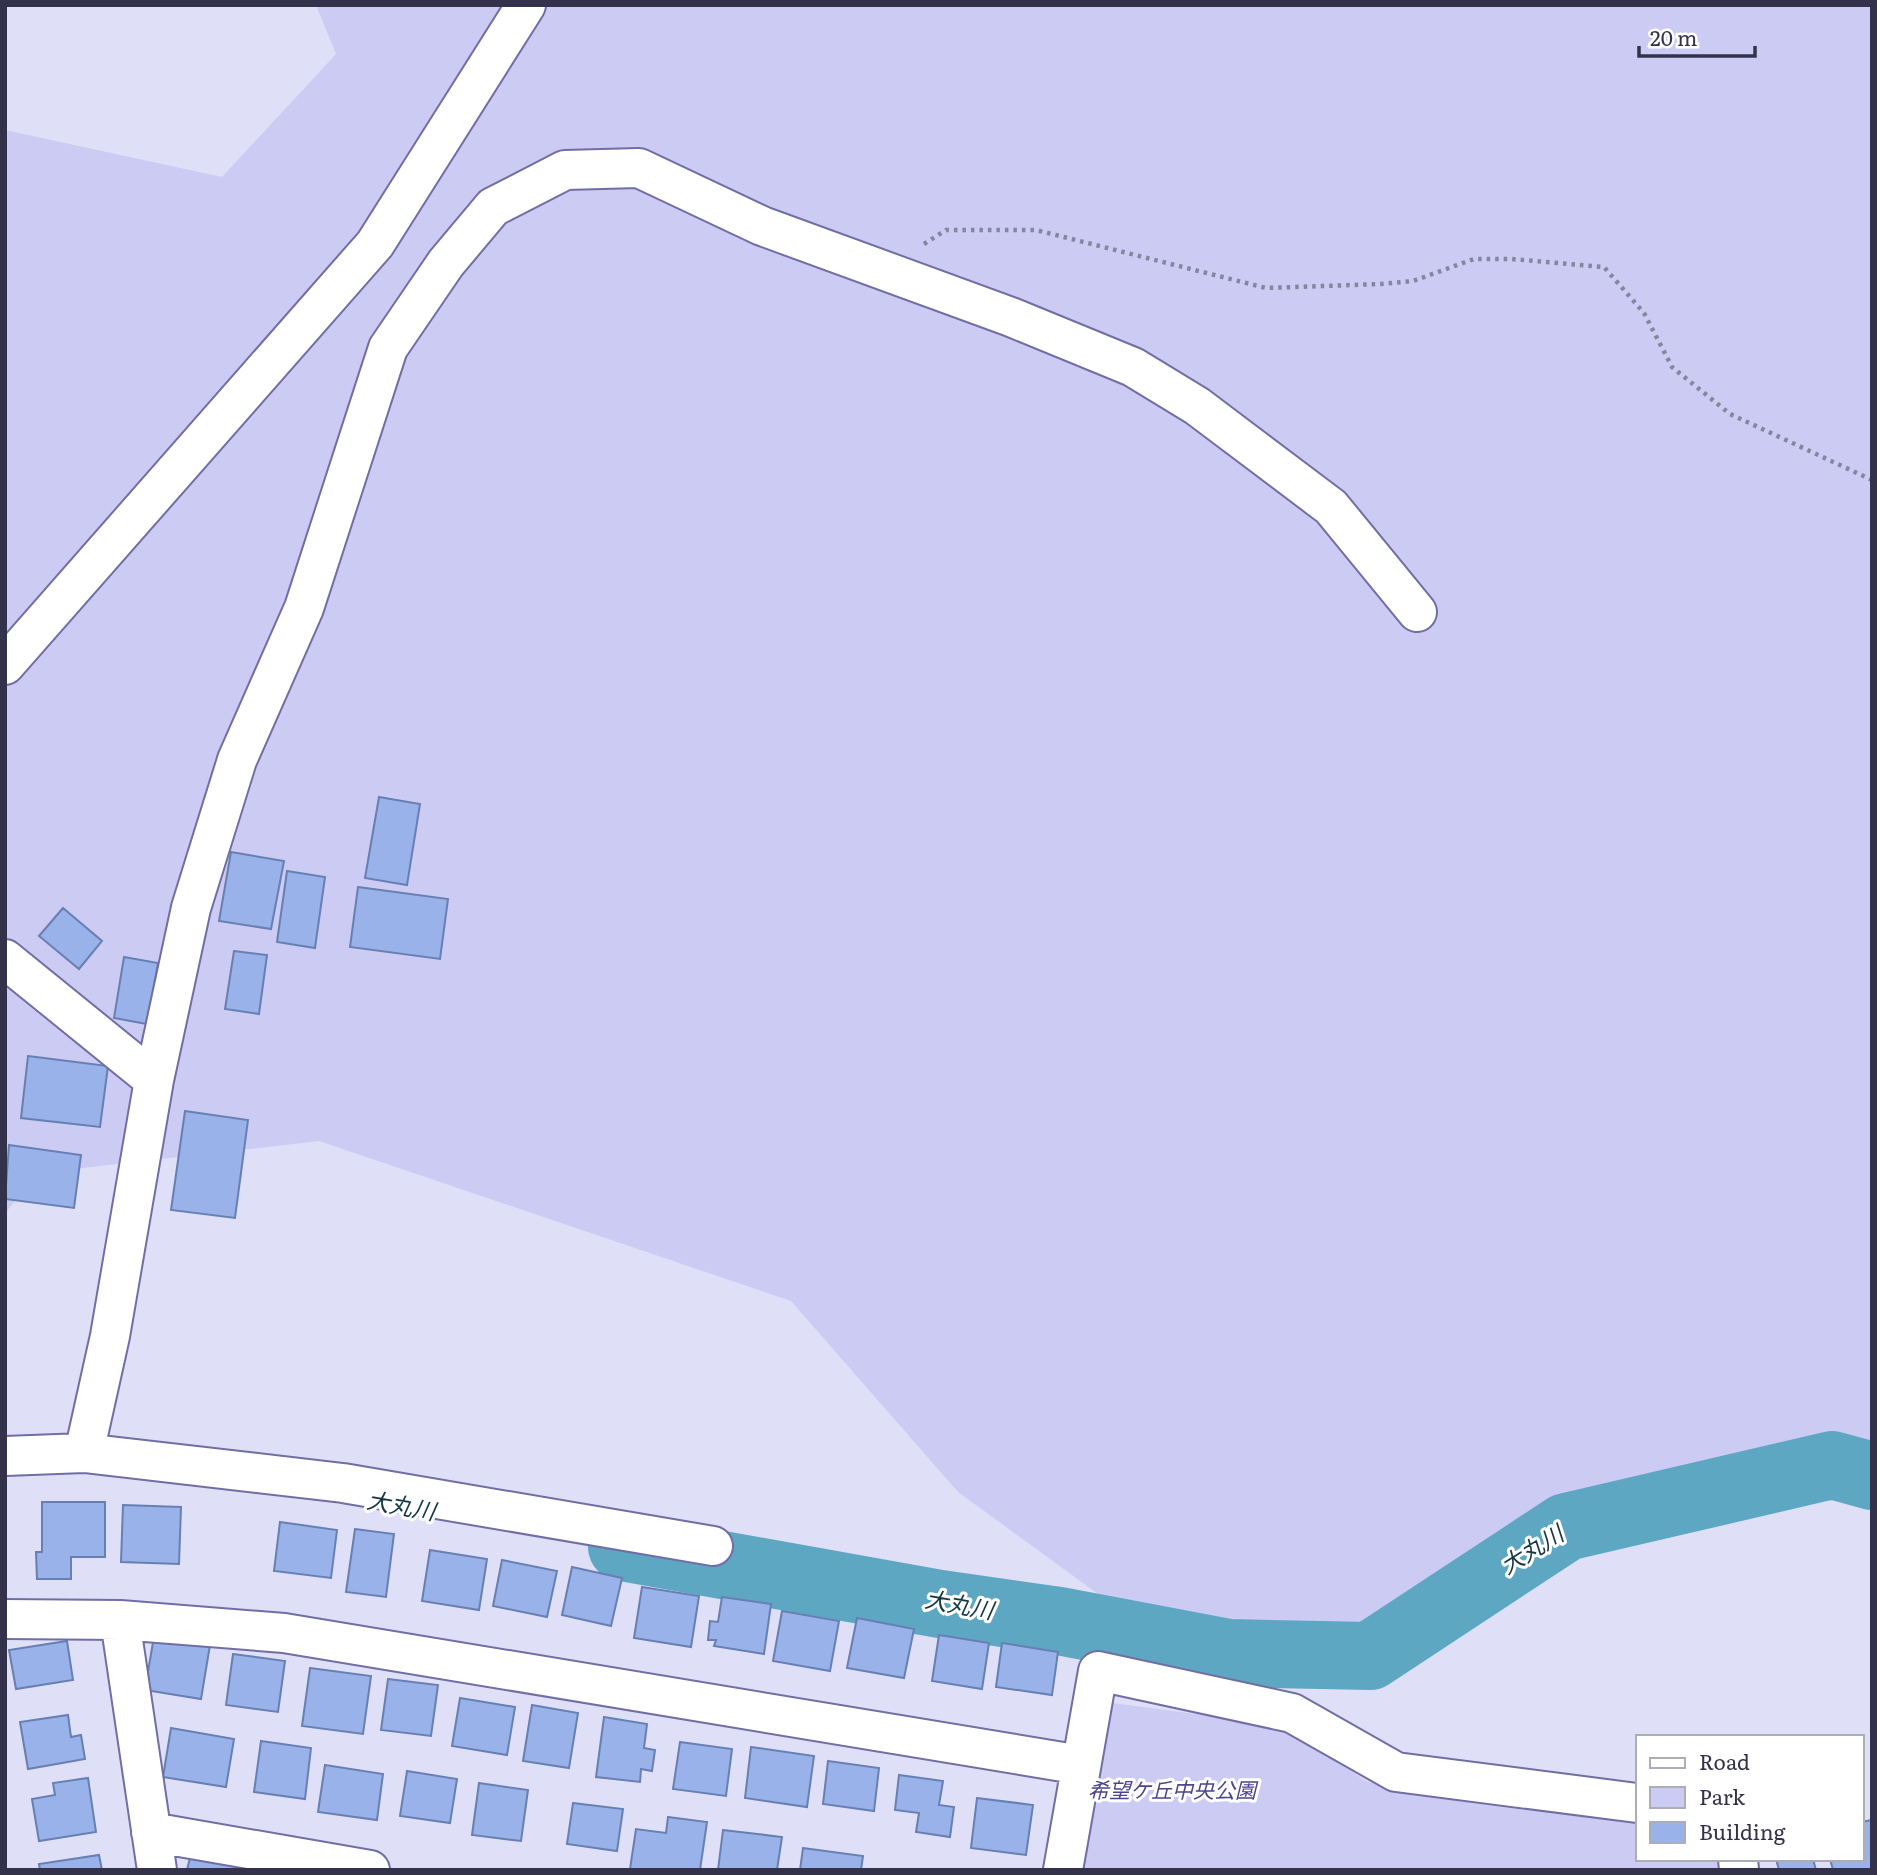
<svg xmlns="http://www.w3.org/2000/svg" width="1877" height="1875" viewBox="0 0 1877 1875" font-family="Literata,'Noto Sans JP',serif">
<style>
.green{fill:#cccbf3}
.lines{fill:none;stroke-linecap:round;stroke-linejoin:round}
.river{stroke:#5ea7c3;stroke-width:68}
.building{fill:#99b2e9;stroke:#687fb3;stroke-width:2}
.minor-casing{stroke:#706ea4;stroke-width:42}
.path{stroke:#85859d;stroke-width:4.5;stroke-dasharray:3.5 5;stroke-linecap:butt}
.minor{stroke:#fff;stroke-width:38}
.labels{text-anchor:middle;stroke-width:6;stroke-linejoin:round;paint-order:stroke}
.park-label{font-size:21px;font-style:italic;fill:#4d458c;stroke:#fff}
.water-label{font-size:23px;font-style:italic;fill:#163845;stroke:#fff}
</style>
<rect width="100%" height="100%" fill="#dfe0f8"/>
<path class="green" d="M316,5H1872V1498L1700,1508L1238,1696L958,1492L791,1301L319,1141L38,1173L5,1213V130L222,177L336,54Z
M1106,1702L1285,1726L1308,1744L1368,1782L1412,1793L1477,1804L1557,1814L1637,1821V1859H1717L1718,1870H1083L1091,1793Z"/>
<g class="lines">
<path class="river" d="M622,1547L940,1604L1059,1621L1228,1653L1370,1656L1566,1527L1832,1465L1872,1476"/>
</g>
<path class="building" d="M379,797L420,804L407,885L365,878Z
M231,852L284,861L271,929L219,921Z
M287,871L325,877L315,948L277,942Z
M358,887L448,899L440,959L350,947Z
M63,908L102,941L79,969L39,936Z
M234,951L267,955L259,1014L225,1009Z
M124,957L158,963L147,1024L114,1018Z
M28,1056L108,1066L100,1127L21,1118Z
M185,1111L248,1120L235,1218L171,1210Z
M9,1145L81,1155L74,1208L5,1199Z
M42,1502H105V1557H71V1579H37L36,1552H42Z
M123,1505L181,1507L179,1564L121,1562Z
M280,1522L337,1530L331,1578L274,1571Z
M355,1529L394,1534L386,1597L346,1592Z
M430,1550L487,1559L479,1610L422,1601Z
M502,1560L557,1571L547,1617L493,1606Z
M572,1567L622,1578L611,1626L562,1615Z
M642,1587L699,1596L691,1647L634,1638Z
M722,1597L771,1604L764,1654L714,1646L716,1640H708L710,1621L718,1622Z
M782,1611L839,1621L830,1671L773,1661Z
M857,1618L914,1629L904,1678L847,1668Z
M939,1635L989,1643L982,1689L932,1681Z
M154,1636L210,1645L201,1699L145,1690Z
M67,1641L73,1680L16,1689L9,1650Z
M1002,1643L1058,1652L1052,1695L996,1687Z
M233,1654L285,1661L278,1712L226,1705Z
M310,1668L371,1676L363,1734L302,1726Z
M388,1679L438,1685L431,1736L381,1730Z
M460,1698L515,1707L507,1755L452,1746Z
M532,1705L578,1713L569,1768L523,1761Z
M68,1715L71,1737L81,1735L85,1759L28,1769L20,1722Z
M604,1717L647,1724L644,1748L655,1750L652,1771L641,1769L640,1782L596,1777Z
M171,1728L234,1739L226,1787L163,1777Z
M261,1741L311,1748L305,1799L254,1792Z
M680,1742L732,1749L726,1796L673,1789Z
M751,1747L814,1756L807,1807L745,1798Z
M828,1761L879,1768L874,1811L823,1804Z
M325,1765L383,1774L377,1820L318,1812Z
M407,1771L457,1779L450,1823L400,1816Z
M899,1775L943,1781L939,1805L954,1807L950,1837L916,1832L919,1813L895,1810Z
M88,1778L96,1832L39,1841L32,1799L55,1795L53,1783Z
M479,1783L528,1790L521,1841L472,1835Z
M977,1798L1033,1805L1026,1855L971,1848Z
M573,1803L623,1809L617,1851L567,1844Z
M668,1817L707,1822L700,1870L630,1869L636,1829L666,1833Z
M1872,1820V1870H1833L1830,1859H1861V1822Z
M723,1830L782,1837L777,1870H718Z
M803,1848L863,1856L861,1870H800Z
M99,1855L102,1870H40L39,1864Z
M190,1858L242,1868V1870H187Z
M1776,1859H1813L1816,1870H1779Z"/>
<g class="lines">
<defs>
<path id="minor" d="M5,665L375,244L526,5
M5,959L154,1080
M84,1453L110,1336L154,1080L191,908L237,760L304,608L388,348L446,263L493,207L565,170L639,168L762,226L1011,317L1133,367L1197,406L1331,507L1417,612
M5,1456L84,1453L343,1483L713,1546
M5,1619L120,1620L284,1633L1081,1765
M120,1620L157,1870
M151,1832L370,1870
M1738,1859L1739,1870
M1063,1870L1098,1671L1292,1713L1396,1772L1637,1803"/>
</defs>
<use href="#minor" class="minor-casing"/>
<path class="path" d="M924,244L946,230H1036L1266,288L1381,284L1413,281L1474,259H1511L1604,267L1644,313L1672,367L1730,414L1872,480"/>
<use href="#minor" class="minor"/>
</g>
<g class="labels">
<g class="park-label">
<text x="1172" y="1798">希望ケ丘中央公園</text>
</g>
<g class="water-label">
<text transform="translate(401 1506) rotate(10)" y="8">大丸川</text>
<text transform="translate(1532 1550) rotate(-32)" y="8">大丸川</text>
<text transform="translate(959 1605) rotate(10)" y="8">大丸川</text>
</g>
</g>
<rect width="1877" height="1875" fill="none" stroke="#33324a" stroke-width="14"/>
<rect x="1636" y="1735" width="228" height="126" fill="#ffffff" stroke="#adadb7" stroke-width="2"/>
<rect x="1650" y="1758" width="35" height="10" fill="#ffffff" stroke="#adadb7" stroke-width="2"/>
<text x="1699" y="1770" font-size="21" fill="#33324a">Road</text>
<rect x="1650" y="1787" width="35" height="21" fill="#cccbf3" stroke="#adadb7" stroke-width="2"/>
<text x="1699" y="1805" font-size="21" fill="#33324a">Park</text>
<rect x="1650" y="1822" width="35" height="21" fill="#99b2e9" stroke="#adadb7" stroke-width="2"/>
<text x="1699" y="1840" font-size="21" fill="#33324a">Building</text>
<path d="M1639 46v10h116v-10" fill="none" stroke="#33324a" stroke-width="3.5"/>
<text x="1650" y="46" font-size="21" fill="#33324a" stroke="#ffffff" stroke-width="5" paint-order="stroke">20 m</text>
</svg>
